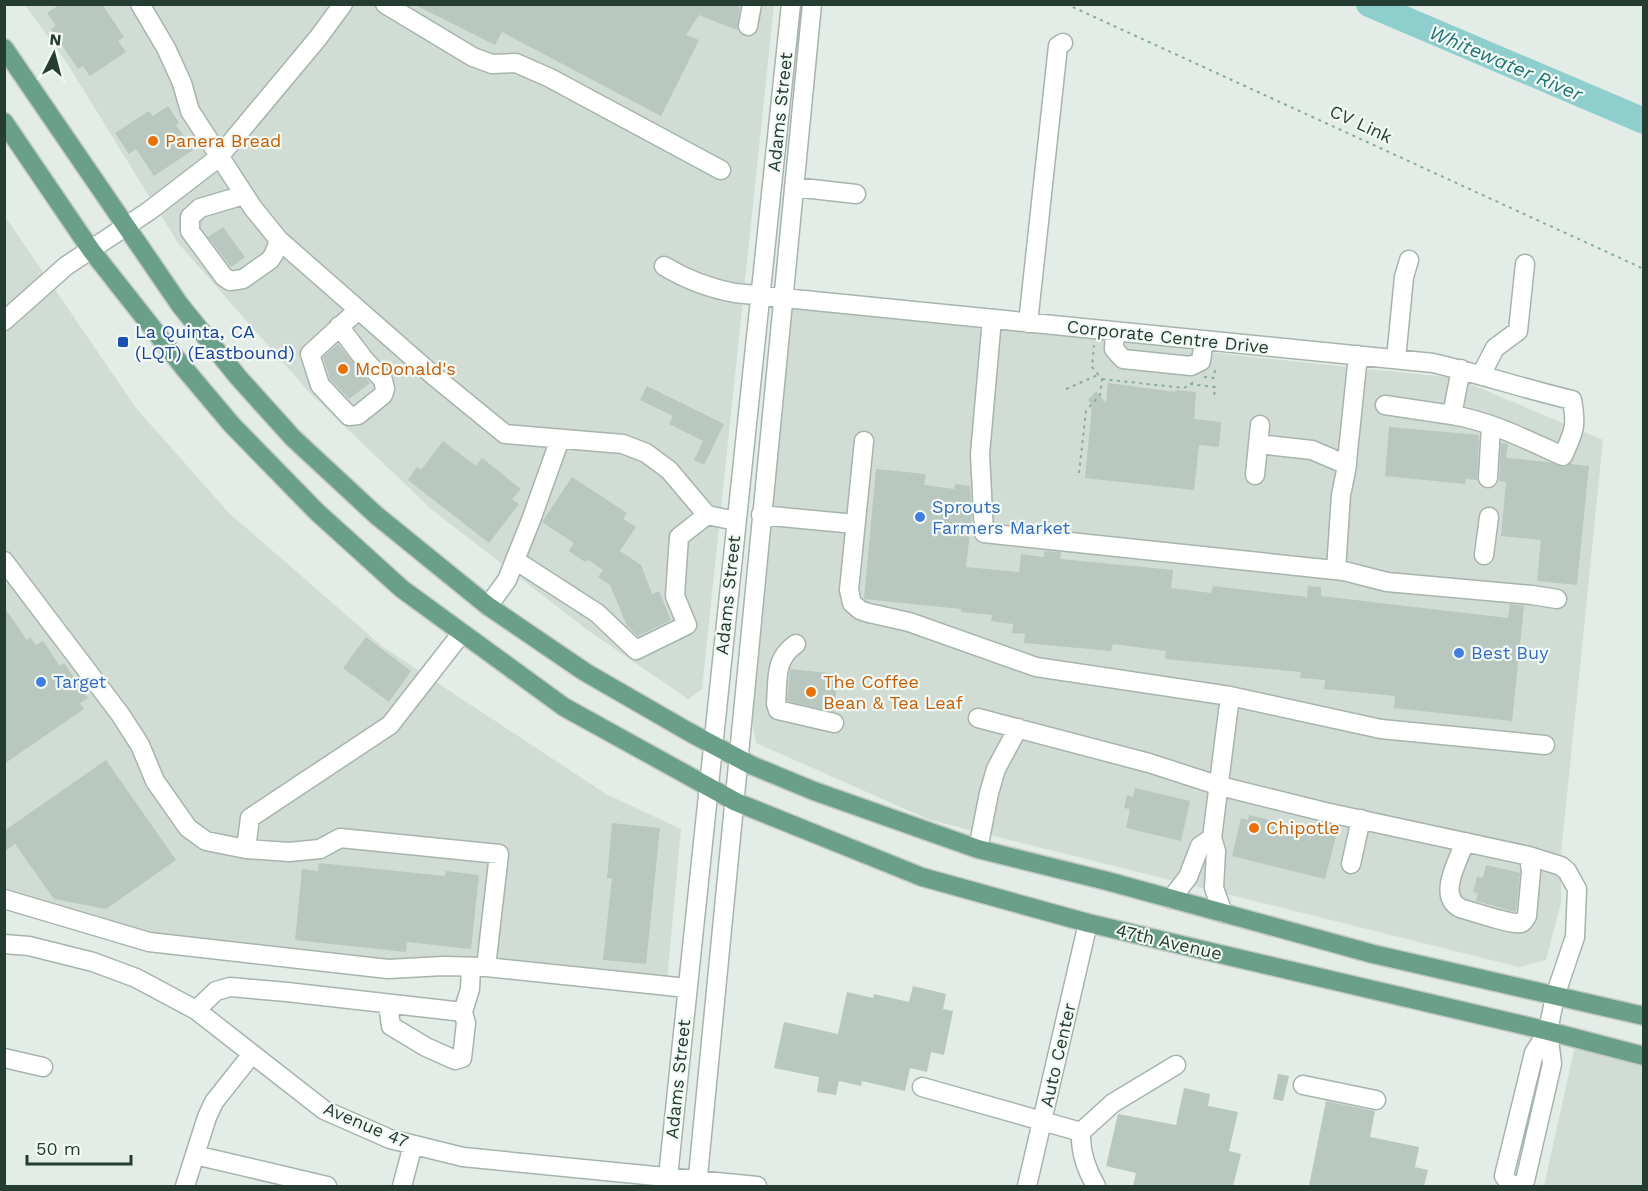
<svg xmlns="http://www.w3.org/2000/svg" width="1648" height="1191" viewBox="0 0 1648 1191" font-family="'Work Sans',sans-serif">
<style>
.built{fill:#d1dcd5}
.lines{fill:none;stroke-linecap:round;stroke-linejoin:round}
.river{stroke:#8ececd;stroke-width:26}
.building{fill:#b8c7bf}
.minor-casing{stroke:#a6b4ac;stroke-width:21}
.major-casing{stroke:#c2c8c6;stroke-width:21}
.path{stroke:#85ae9a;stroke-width:2;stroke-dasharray:3 4.5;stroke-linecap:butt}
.minor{stroke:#fff;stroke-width:18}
.major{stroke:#6a9f89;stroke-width:18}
.food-dot{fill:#e8710a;stroke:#f3f9f5;stroke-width:2}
.transit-dot{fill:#1a4fb4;stroke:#f3f9f5;stroke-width:2}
.shop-dot{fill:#3f7fe0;stroke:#f3f9f5;stroke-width:2}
.labels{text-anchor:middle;stroke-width:4.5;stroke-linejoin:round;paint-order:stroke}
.street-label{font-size:18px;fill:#243c32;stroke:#f3f9f5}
.food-label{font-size:18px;fill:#c56008;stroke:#f3f9f5;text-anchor:start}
.transit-label{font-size:18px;fill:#164399;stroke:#f3f9f5;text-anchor:start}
.shop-label{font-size:18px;fill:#366cbe;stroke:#f3f9f5;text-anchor:start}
.water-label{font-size:20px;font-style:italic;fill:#217575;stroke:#f3f9f5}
</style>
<rect width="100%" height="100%" fill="#e3ece6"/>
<path class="built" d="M25,5H774L702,689L688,699L586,629L431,509L310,393L178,243L65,60Z
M4,215L136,408L229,513L383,647L606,794L681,829L666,991L135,933L5,902Z
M793,299L1233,355L1456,378L1603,440L1561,854V902L1546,960L1519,967L930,820L756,743L752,719L770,544L780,403Z
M1575,1046L1643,1063V1186H1544Z"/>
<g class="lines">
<path class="river" d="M1369,4L1644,121"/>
</g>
<path class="building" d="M60,4H102L124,37L118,41L126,52L90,76L83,66L78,69L51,29L56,26L47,13Z
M413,4H740L737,30L699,15L686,35L699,40L661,116L502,32L495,45Z
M168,106L179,123L176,125L193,150L154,176L136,149L129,154L115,133L149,111L153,116Z
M223,227L245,257L231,267L208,237Z
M338,344L370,383L349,399L330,379L323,357Z
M1108,383L1175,392L1176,390L1196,392L1194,419L1221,422L1219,447L1199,445L1194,490L1085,478L1092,406L1088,400L1096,391L1106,403Z
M647,386L724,424L704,465L694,460L703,441L669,424L673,416L640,400Z
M1389,427L1479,435L1477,480L1466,479L1465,484L1385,476Z
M443,441L476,466L482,458L521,489L512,499L519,504L489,543L408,480L417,467L421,470Z
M1501,443L1508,444L1506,458L1549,462L1564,467L1570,464L1589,466L1577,585L1537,581L1541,540L1501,536L1506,482L1499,481Z
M876,469L926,474L924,485L954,489L955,484L970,486L972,515L966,567L1019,572L1021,554L1044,557V551L1061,552L1060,559L1173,570L1171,588L1211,593L1213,586L1307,597L1308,586L1321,587V596L1508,618L1510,604L1524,606L1512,721L1394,708L1395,696L1324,689L1325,680L1300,678L1301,672L1165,659L1166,651L1113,644L1111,651L1024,643L1025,634L1012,633L1013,624L991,621L992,615L961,612V609L864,599Z
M572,477L627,513L623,519L636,527L620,551L641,565L652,594L659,591L671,620L638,636L627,626L610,585L598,577L603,570L589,560L585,562L569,551L574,543L542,522Z
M4,607L27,640L30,637L36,645L43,641L60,666L64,663L88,698L80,703L84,709L4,764Z
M366,637L411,671L389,702L343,668Z
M790,669L838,674L834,712L787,701Z
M106,760L176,860L106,909L54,899L15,844L4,852V831Z
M1135,788L1190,801L1181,841L1126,828L1130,809L1124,808L1127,795L1133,797Z
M1249,815L1336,836L1325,879L1232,856L1241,818L1248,820Z
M612,823L660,828L646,964L603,960L612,878H607Z
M319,863L445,876L446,871L479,875L471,949L407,942L406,952L295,940L302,869L318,871Z
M1486,865L1520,873L1516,912L1476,901L1478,893L1473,892L1477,877L1483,878Z
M913,986L946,994L943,1009L953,1011L944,1055L931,1052L927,1072L910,1068L905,1091L862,1081L861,1086L839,1081L836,1095L817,1092L819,1077L774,1068L784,1022L838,1034L847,992L873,998L874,994L909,1002Z
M1278,1074L1289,1076L1283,1101L1273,1099Z
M1184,1088L1210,1094L1208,1106L1238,1112L1229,1151L1241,1154L1233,1186H1133L1136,1173L1106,1166L1118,1114L1176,1125Z
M1326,1101L1375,1111L1370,1137L1419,1147L1415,1167L1428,1170L1424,1186H1309Z"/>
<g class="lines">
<defs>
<path id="minor" d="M140,4L166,48L182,83L190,111L253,208L279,240L434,376L505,434L623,444L646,453L669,470L707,515L736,521
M385,4L473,57L492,64L516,63L550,78L721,170
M748,26L752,4
M794,187L856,194
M244,195L200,208L190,217V231L224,277L230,281L243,279L270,260L274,254L279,240
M664,266C687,280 708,288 735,293L1433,363C1480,374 1525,389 1572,400C1577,427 1574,431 1563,456C1527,440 1490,421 1452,415
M992,319L980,454L984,533L1344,571L1387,582L1532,595L1557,599
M4,321L66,266L149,211L218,158L318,38L343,4
M1028,323L1058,46L1063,43
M339,326L363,358L383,380L385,389L383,395L358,415L349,416L320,385L310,354L358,310
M1115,332L1114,349L1123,359L1191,366L1201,361L1204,340
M1396,359L1404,277L1409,260
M1481,375L1495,348L1518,331L1525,264
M1385,405L1452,415L1461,369
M864,441L849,590L852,603L860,610L869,613L909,622L1036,667L1230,696L1381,729L1545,745
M1258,444L1312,450L1347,465
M1255,475L1260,425
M1488,478L1491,426
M761,515L855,524
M1484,555L1489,517
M515,560L597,613L636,650L687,625L675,596L679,537L707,515
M4,561L120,714L140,745L155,781L188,828L206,841L246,849
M1336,570L1341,495L1346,471L1358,355
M488,606L507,580L531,520L560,439
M796,644C774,659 778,679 776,704L778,710L834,723
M978,718L1149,763L1220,786L1325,812L1529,856L1561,866L1567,871L1577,889L1575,937L1555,996L1548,1031L1552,1064L1525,1181L1517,1186
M1465,842C1458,861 1437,896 1460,908C1470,911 1516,926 1521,923C1524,922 1525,919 1527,916L1531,872L1529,856
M978,849L989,793L996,769L1018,728
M1351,864L1361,819
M4,899L149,942L388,969L443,966L486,967L499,854L340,838L320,849L289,852L246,849L250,818L390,725L461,634
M1171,899L1188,877L1200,846L1212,838
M1223,913L1214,888L1216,851L1212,838L1230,696
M4,944L29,946L93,962L136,978L196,1010L324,1110L390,1139L463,1157L757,1186
M486,967L687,988
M196,1010L216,991L230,987L287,992L463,1012L466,1023L462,1058L455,1060L426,1047L391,1026L388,1004
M463,1012L470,989L471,967
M4,1058L43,1067
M1303,1085L1376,1100
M922,1087L1081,1132
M195,1155L327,1186
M185,1186L207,1117L214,1102L252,1054
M402,1186L413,1145
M667,1186L791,4
M697,1186L812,4
M1027,1186L1088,923
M1096,1186C1086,1169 1080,1152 1081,1132L1113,1103L1176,1065
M1511,1186L1504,1176L1534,1053L1548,1031"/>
<path id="major" d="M4,48L180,305L238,377L293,438L376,515L488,606L585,672L689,732L751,765L814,791L978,849L1107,881L1373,954L1644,1016
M4,122L91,250L184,368L232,425L317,512L402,589L564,707L736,802L922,877L1088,923L1548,1031L1644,1056"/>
</defs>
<use href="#minor" class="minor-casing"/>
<use href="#major" class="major-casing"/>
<path class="path" d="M1066,4L1644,269
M1204,377L1214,378L1215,370
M1102,379L1184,388L1194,382
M1190,384L1215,387L1214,397
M1066,389L1098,375
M1079,473L1086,411L1100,395L1102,379L1092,367L1094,345"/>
<use href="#minor" class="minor"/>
<use href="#major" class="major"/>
</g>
<g class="food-dot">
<circle cx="153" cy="141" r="6"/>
<circle cx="343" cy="369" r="6"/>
<circle cx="811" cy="692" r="6"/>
<circle cx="1254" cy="828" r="6"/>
</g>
<rect class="transit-dot" x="117" y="336" width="12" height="12" rx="3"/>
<g class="shop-dot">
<circle cx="920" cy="517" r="6"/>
<circle cx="1459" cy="653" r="6"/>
<circle cx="41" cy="682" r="6"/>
</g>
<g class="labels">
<g class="street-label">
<text transform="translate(780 112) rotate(-84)" y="6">Adams Street</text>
<text transform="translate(1361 124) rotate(25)" y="6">CV Link</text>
<text transform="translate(1168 337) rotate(6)" y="6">Corporate Centre Drive</text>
<text transform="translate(728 595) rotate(-84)" y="6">Adams Street</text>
<text transform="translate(1169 942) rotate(13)" y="6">47th Avenue</text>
<text transform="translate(1058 1055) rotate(-77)" y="6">Auto Center</text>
<text transform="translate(678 1079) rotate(-84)" y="6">Adams Street</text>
<text transform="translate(366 1125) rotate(23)" y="6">Avenue 47</text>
</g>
<g class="food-label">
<text x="165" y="147">Panera Bread</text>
<text x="355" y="375">McDonald's</text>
<text x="823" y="688">The Coffee<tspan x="823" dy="21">Bean &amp; Tea Leaf</tspan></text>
<text x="1266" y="834">Chipotle</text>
</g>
<g class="transit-label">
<text x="135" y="338">La Quinta, CA<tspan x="135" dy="21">(LQT) (Eastbound)</tspan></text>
</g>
<g class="shop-label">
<text x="932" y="513">Sprouts<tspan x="932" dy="21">Farmers Market</tspan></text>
<text x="1471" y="659">Best Buy</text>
<text x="53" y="688">Target</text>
</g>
<g class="water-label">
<text transform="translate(1506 63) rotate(23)" y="7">Whitewater River</text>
</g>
</g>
<rect width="1648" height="1191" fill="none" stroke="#243c32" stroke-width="12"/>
<g transform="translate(54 54) rotate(6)" stroke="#f3f9f5" stroke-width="4.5" paint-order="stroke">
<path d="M0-4.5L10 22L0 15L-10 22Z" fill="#243c32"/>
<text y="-9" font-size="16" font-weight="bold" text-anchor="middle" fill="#243c32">N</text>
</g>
<path d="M27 1155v9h104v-9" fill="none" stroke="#243c32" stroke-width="3"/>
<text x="36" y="1155" font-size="18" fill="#243c32" stroke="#f3f9f5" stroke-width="4.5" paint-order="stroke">50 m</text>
</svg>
